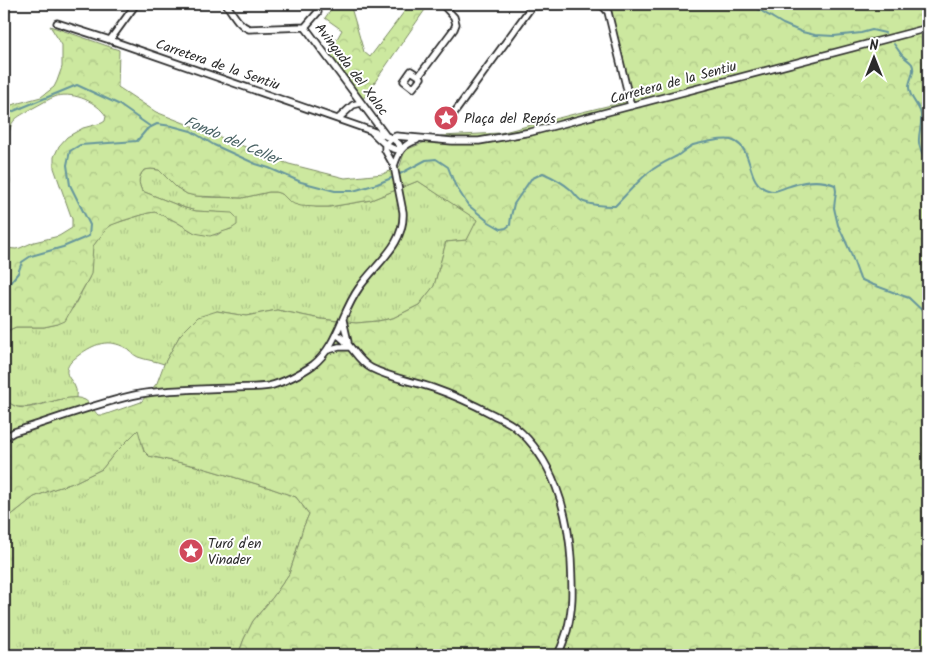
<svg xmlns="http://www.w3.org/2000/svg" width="932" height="659" viewBox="0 0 932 659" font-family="Kalam,sans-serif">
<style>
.grass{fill:url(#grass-tufts);stroke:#7c8a65}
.forest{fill:url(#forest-crowns);stroke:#7c8a65}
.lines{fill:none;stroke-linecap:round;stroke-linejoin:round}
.stream{stroke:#66969c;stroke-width:2}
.minor-casing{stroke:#2b2b2b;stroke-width:9}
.minor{stroke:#fff;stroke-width:5.5}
.labels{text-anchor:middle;stroke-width:4;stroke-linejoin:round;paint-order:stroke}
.street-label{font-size:14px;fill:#2b2b2b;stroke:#fff}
.poi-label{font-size:14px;fill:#2b2b2b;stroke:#fff;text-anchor:start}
.water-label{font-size:15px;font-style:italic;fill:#486163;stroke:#fff}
</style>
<defs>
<pattern id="grass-tufts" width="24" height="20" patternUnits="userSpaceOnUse" patternTransform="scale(1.25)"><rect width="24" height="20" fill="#cce89f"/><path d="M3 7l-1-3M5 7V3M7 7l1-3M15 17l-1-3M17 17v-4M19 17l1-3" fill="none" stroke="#afc789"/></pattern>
<pattern id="forest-crowns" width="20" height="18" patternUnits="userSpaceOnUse" patternTransform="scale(1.25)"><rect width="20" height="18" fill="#cce89f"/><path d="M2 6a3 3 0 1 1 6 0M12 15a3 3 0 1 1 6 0" fill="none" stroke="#afc789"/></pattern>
</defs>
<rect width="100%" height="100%" fill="#fff"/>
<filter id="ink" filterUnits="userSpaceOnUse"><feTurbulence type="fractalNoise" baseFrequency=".02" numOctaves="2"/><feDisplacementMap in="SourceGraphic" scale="10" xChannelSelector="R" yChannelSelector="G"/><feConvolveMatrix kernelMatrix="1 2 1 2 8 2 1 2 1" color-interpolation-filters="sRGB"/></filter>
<g filter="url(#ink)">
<path class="grass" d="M9,136L8,166L10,181L6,206L4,209V138Z
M151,169L159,170L176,187L187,194L203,197L242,198L269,192H276L282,194L288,200L316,207H329L371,200L418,181L478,220L467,240L446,242L434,286L419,305L393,318L378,321L356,323L321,319L277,310L246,316L217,311L180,335L164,364C156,361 146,360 138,357C133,355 130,350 126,348C108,338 94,344 79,355C74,359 68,363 67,370C66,377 73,381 75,387C77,390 76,395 76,398L62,399L29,407H17L11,404L7,400L4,390V332L16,327H44L58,324L73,308L89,278L91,270V259L93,246L105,230L113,224L148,213L155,212L175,221L195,233L217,235L223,231L231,229L226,213L196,211L185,208L142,191C138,183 138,177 144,170Z
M139,429L144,451L149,456L196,466L267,487L296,497L309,514L303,528L294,559L289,574L273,597L253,621L244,639L238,655H4V521L34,497L54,489L73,483L102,469L114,454Z"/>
<path class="forest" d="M334,4H350L364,52L370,57L410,4H429L363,99L329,53L342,30L325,18L334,5Z
M583,4H928V655H238L244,639L253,621L273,597L289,574L294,559L303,528L309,514L296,497L267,487L196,466L149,456L144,451L138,430L114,454L102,469L73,483L54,489L34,497L4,521V390C5,393 5,398 8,401C23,421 64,389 85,400C90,403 94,411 98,415H104L141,402L157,383L164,364L180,335L198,317L217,311L246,316L277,310L321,319L356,323L378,321L393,318L419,305L434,286L446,242L467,240L477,220L418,181L371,200L329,207H316L301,206L294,204L288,200L282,194L275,192H269L242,198L195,196L187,194L176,187L159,170L151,169L144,170C138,177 138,183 142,191L185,208L196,211L232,213L237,218V225L231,229L210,236L195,233L175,221L155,212L148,213L122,221L109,226L93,246L91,274L89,278L65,321L58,324L44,327H16L4,332V248L16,249L20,248L34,242L59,236L72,228V219L54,168V157L59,146L67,137L83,128L102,123L105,121L106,116C97,102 75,92 57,96C48,99 41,104 33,108C19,117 10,118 9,136L4,138V107L41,97L54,87L57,81L62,67V45L50,26L119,50L118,87L156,112L289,164L345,178L383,174L400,166L405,150L441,136L500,133L578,113L632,100L609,5Z"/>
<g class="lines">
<path class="stream" d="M753,4L758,9L783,24L802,32L815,35L834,36L861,33L872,30L885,33
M894,44C897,48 900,53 903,56C906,59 910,61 912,64C916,72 909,79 909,87C909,97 917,103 920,111C924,121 918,132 919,142C919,150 925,157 928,164
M4,115L77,85L118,104L151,127
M398,175L426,160L436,159L448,167L455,185L468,205L489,222L501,229L506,228L510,225L511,216L514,204L531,179L543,173C552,177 562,182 570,189C575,193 578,200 584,202C594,206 605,206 615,206C626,195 636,183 648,173C656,166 667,161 677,156C683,152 687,148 693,145C700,143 724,138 731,140C735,141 738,143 741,146C753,159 748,184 768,190C776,193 782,188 790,186C804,181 821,179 835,185L836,191L834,208L838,225L850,251L860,279L871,284L909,298L928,316
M928,185L926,192L928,197
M4,290L18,273L22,262L31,256L63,247L89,236L90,225L70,185L67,165L70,151L80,145L137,141L147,129L157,124L172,126L191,131L214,145L256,164L269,168L301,182L335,191H353L377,184L394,177"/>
<defs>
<path id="minor" d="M226,4C233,13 238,25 249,29L305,27L386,136
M531,4L532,6L594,4L603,6L608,12L631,106
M57,23L110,40L392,138L399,144L401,150
M305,27L318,12
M110,40L136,4H142
M419,76L411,71L404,81L413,88L421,78L419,76L454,29L456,24L454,17L442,4
M452,116L532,6
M338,119L353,105L361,103
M372,132C381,140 388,150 401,150
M385,145L392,138L396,136L452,141H479L531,132L928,28
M394,166C398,153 403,144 417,140
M343,320L348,342
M336,334C351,342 356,360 371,368C390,378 412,381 433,388C453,395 473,404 492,414C499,418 508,421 515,427C553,458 568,512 571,559C572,585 574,605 567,631C564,639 562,648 557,655
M328,350L339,347H349
M4,438L14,432C54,420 99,402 140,394C170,389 201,389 231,388C243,387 256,388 269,386C282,383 302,373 313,365C338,345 341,313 359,288C376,263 405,245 403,212L394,166L385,150V145"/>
</defs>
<use href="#minor" class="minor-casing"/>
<use href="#minor" class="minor"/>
</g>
</g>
<defs>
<symbol id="sight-disc" viewBox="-11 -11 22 22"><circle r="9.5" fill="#d1495b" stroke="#fff"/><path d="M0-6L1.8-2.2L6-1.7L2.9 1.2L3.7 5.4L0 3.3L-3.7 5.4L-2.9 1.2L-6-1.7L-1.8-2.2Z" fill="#fff"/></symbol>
</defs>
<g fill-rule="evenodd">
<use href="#sight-disc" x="432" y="104" width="28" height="28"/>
<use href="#sight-disc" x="177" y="537" width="28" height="28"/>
</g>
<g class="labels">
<g class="street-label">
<text transform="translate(218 64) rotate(19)" y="5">Carretera de la Sentiu</text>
<text transform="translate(352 69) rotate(53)" y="5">Avinguda del Xaloc</text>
<text transform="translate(673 82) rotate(-15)" y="5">Carretera de la Sentiu</text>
</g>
<g class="poi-label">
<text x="464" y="123">Plaça del Repós</text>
<text x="208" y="548">Turó d'en<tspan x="208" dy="16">Vinader</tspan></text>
</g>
<g class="water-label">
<text transform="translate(232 140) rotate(23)" y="5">Fondo del Celler</text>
</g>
</g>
<rect width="932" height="659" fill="none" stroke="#fff" stroke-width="20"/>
<rect x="10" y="10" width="912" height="639" fill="none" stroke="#2b2b2b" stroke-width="2" filter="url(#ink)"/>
<g transform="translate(874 58)" stroke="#ffffff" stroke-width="4" paint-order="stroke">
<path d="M0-4L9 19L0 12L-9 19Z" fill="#2b2b2b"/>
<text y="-8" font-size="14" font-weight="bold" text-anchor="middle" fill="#2b2b2b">N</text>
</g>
</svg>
